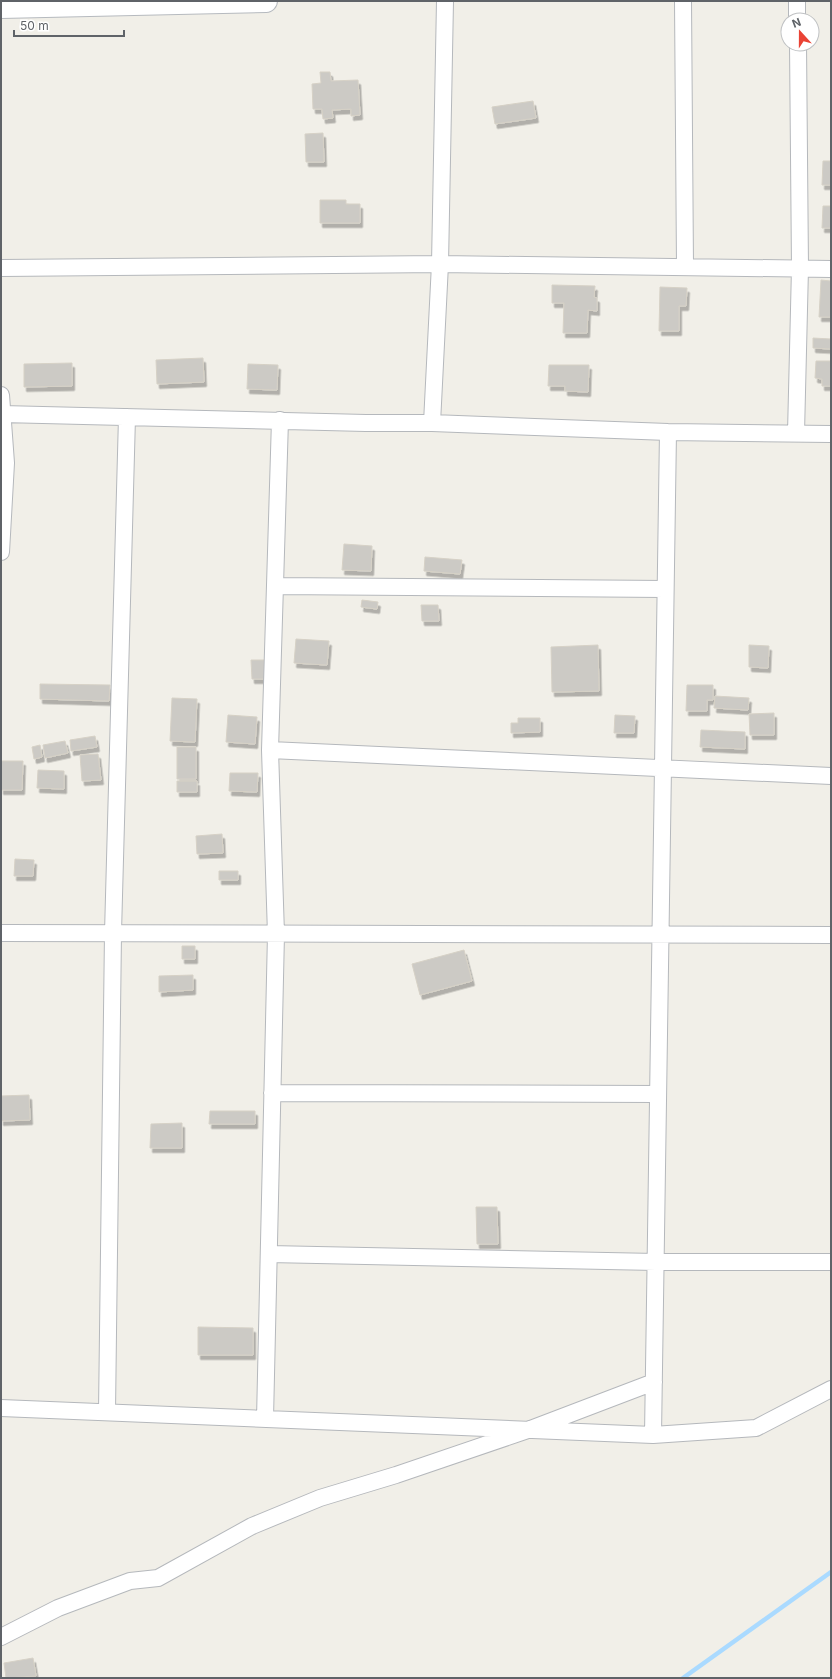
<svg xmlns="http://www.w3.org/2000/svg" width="832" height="1679" viewBox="0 0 832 1679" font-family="Inter,sans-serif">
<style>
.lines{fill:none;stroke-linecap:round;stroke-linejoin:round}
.stream{stroke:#aadaff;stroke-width:4.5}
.building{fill:#cccac5;stroke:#d6d1c6;filter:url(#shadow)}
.street-casing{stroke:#b5b8bc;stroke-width:18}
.secondary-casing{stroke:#b6babf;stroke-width:24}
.street{stroke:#fff;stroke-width:16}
.secondary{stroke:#fff;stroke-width:22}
</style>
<defs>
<filter id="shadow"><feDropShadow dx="2.5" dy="4.5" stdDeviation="0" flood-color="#0004"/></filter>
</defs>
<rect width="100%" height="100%" fill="#f1efe8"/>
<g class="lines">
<path class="stream" d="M683,1678L831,1572"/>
</g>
<path class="building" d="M320,72H330L331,81L358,80L360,115L351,116V109L332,110L333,118L323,119L322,109H313L312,84L321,83Z
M533,101L536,118L495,124L492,107Z
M323,133L324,162H306L305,134Z
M823,161H831V185H822Z
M320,200H346V204H360V223H320Z
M823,206H831V228H822Z
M821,280L831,281V317H819Z
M552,285L595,286L594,297L597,298V311L588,310L587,333H563L564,303H552Z
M660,287L687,288L686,306H679V331H659Z
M813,338L831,339V349L813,348Z
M203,358L204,382L157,384L156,360Z
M816,361H831V386H822V379L815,378Z
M72,363V386L24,387V364Z
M248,364L278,365L277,390L247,389Z
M549,365H589L588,392L565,391V386H548Z
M344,544L372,546L371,571L342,570Z
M425,557L462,560L460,574L424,571Z
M362,600L378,602L377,609L361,607Z
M421,605H438L439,621H422Z
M296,639L329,641L327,665L294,663Z
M598,645L599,691L552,692L551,647Z
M749,645L769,646L768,668L749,667Z
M251,660H264V679H252Z
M40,684L110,685L109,701L40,699Z
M687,685H713V700H707V711H686Z
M715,696L749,698L748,710L714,708Z
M172,698L197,699L195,742L170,741Z
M774,713V735H750L749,714Z
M228,715L257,717L255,744L226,742Z
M615,715L635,716L634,733H614Z
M518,718H540V732L511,733V723H518Z
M701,730L745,732V749L700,747Z
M95,736L97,747L71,751L70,740Z
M65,741L68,753L45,758L43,745Z
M40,745L42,757L34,759L32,747Z
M177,747H196V779H177Z
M98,754L101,780L82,781L80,755Z
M1,761H23L22,790H1Z
M38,770L64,771V789L37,788Z
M230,773H258L257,792L229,791Z
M177,781H197V792H177Z
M222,834L223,853L197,854L196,836Z
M15,859L34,860L33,876H14Z
M219,871H238V880H219Z
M182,946H195V959H182Z
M464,950L472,981L420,995L412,964Z
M193,975V990L159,992V976Z
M29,1095L30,1120L1,1121V1096Z
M210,1111H255V1124H209Z
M182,1123V1148H150L151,1124Z
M476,1207H497L498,1244H477Z
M198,1327L253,1328V1355H198Z
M33,1658L36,1676L6,1678L4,1663Z"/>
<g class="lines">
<defs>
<path id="street" d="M683,1L685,266
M797,1V20
M1,268L440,264L831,269
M1,395L6,463L1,552
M2,414L366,423H432L668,432L831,434
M432,423L440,264L445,1
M796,433L800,268L798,44
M275,586L665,589
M270,750L831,776
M1,933L831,935
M272,1093L658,1094
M269,1254L656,1262H831
M1,1408L653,1435L756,1428L831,1389
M107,1412L113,933L127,417
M265,1419L276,934L270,750L280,420
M653,1435L668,432
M1,1637L58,1608L130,1581L158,1578L252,1526L320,1498L396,1475L528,1430L654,1382"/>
<path id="secondary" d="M1,7L266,1"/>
</defs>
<use href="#street" class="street-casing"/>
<use href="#secondary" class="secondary-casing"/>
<use href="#street" class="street"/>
<use href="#secondary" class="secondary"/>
</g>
<rect width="832" height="1679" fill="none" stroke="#5f6368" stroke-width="4"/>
<g transform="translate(800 32) rotate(339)"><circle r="19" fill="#ffffff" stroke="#bfc1c3"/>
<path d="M0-3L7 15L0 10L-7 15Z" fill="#ea4335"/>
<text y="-6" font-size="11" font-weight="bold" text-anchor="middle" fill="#5f6368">N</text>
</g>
<path d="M14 30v6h110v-6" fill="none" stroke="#5f6368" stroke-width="2"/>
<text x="20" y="30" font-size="12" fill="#5f6368" stroke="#ffffff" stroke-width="3" paint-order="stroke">50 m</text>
</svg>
